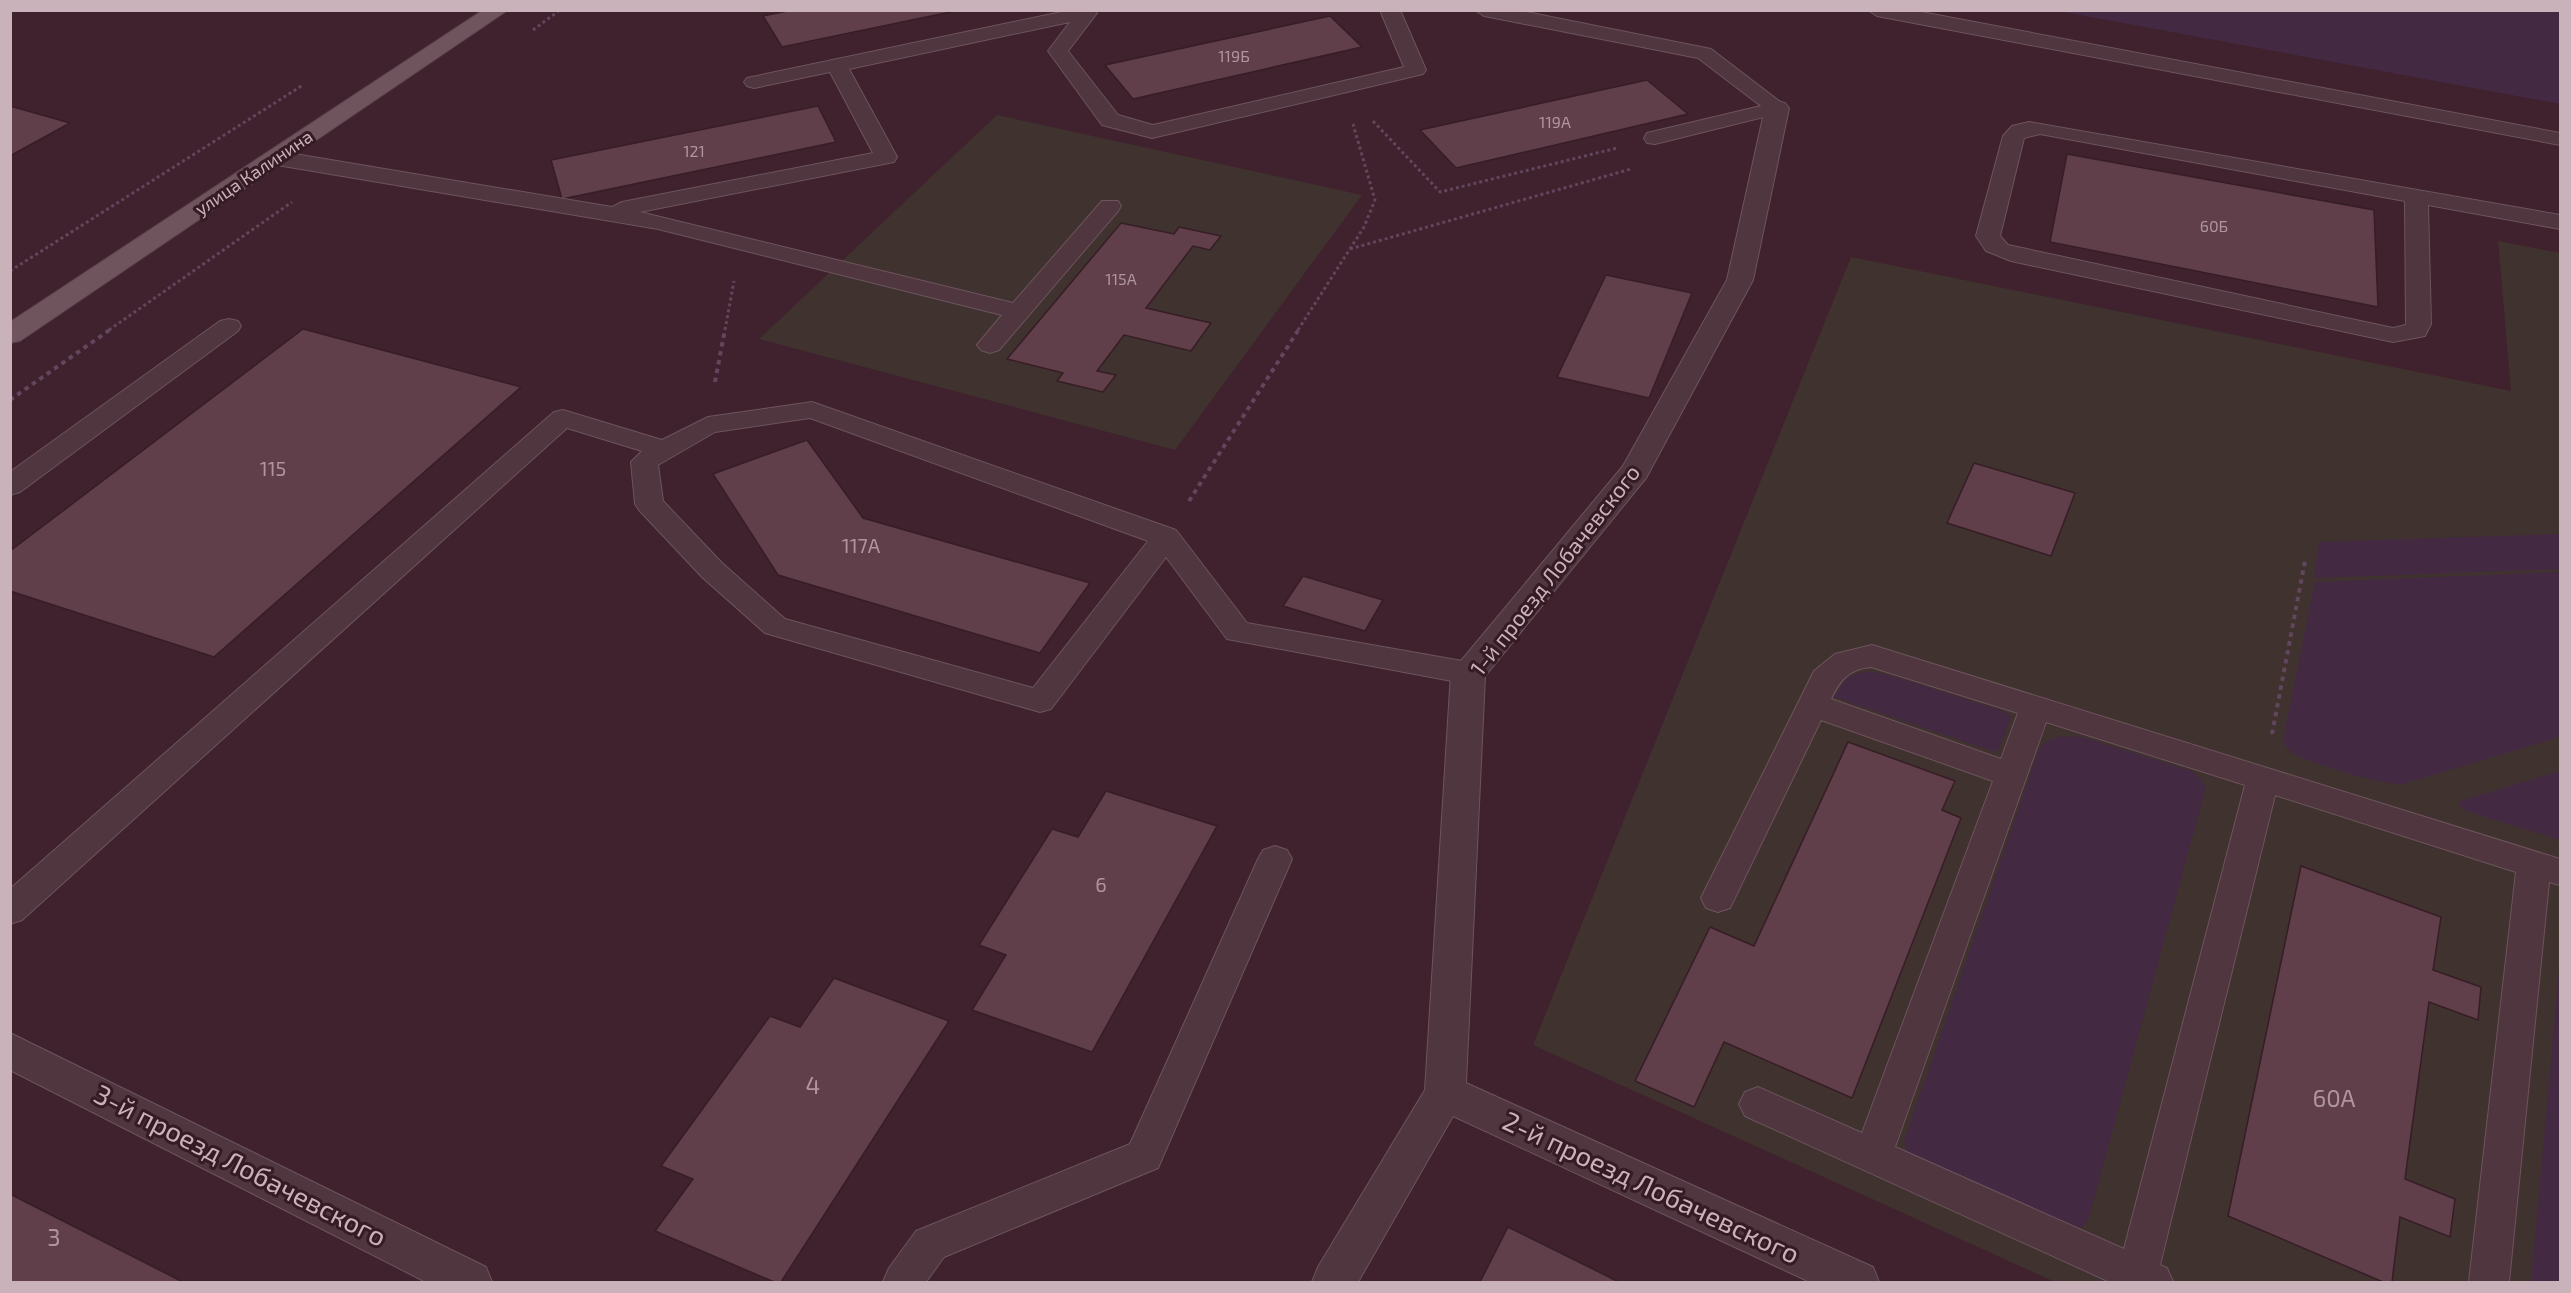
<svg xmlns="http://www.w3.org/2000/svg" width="2571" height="1293" viewBox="0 0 2571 1293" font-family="'Exo 2',sans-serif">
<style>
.medical{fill:#40322f}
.green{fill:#442943}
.building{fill:#603e4a;stroke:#361d26;stroke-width:1.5}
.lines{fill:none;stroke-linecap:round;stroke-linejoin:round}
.service-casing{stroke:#6d545d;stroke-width:2}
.minor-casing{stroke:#6d545d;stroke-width:2}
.primary-casing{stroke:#583f48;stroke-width:2}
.path-far1{stroke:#61465d;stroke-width:3;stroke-dasharray:3 3;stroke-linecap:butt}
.path{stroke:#61465d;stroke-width:4;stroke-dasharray:4.5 4.5;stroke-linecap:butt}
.service{fill:#4f363f;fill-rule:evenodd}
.minor{fill:#4f363f;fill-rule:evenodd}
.primary{fill:#6f545e;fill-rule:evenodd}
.labels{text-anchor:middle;stroke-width:6;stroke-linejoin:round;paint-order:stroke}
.far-number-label{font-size:16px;fill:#b0959e}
.far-street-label{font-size:18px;fill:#cab2ba;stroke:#341b24}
.number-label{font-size:20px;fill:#b0959e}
.street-label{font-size:22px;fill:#cab2ba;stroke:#341b24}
.near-number-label{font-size:24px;fill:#b0959e}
.near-street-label{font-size:27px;fill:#cab2ba;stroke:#341b24}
</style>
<rect width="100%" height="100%" fill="#3f222d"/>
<path class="medical" d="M997,115L1362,195L1175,450L759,339Z
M2498,241L2560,253V1282H2055L1533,1045L1851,257L2511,391Z"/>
<path class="green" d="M2058,11H2560V104Z
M2560,534V569L2314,578L2319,542Z
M2560,572V735L2557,738L2403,784C2377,784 2323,767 2298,756C2291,753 2286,748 2283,740L2315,582Z
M1868,671L1889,675L2006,712L2011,718L1998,751H1992L1834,697L1846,678Z
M2062,736L2082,737L2191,771L2197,775L2206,787L2088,1221L2082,1227L2074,1230L1910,1157L1904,1141L2040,747L2050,739Z
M2560,771V840L2466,811L2459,804L2460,801Z
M2560,959V1282H2531Z"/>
<path class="building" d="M792,10H960L782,47L763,16Z
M1330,16L1362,47L1133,99L1105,65Z
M1647,80L1688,114L1456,168L1420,130Z
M10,106L70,123L10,156Z
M818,106L836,142L562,199L551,160Z
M2067,154L2374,210L2378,307L2050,242Z
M1121,223L1174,234L1179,227L1221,236L1210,250L1193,246L1146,308L1211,323L1191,351L1124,335L1097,371L1116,375L1103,392L1057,381L1063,373L1007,359Z
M1606,275L1692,293L1649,398L1557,377Z
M303,329L521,387L214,657L10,591V551Z
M807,440L863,518L1090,583L1040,653L778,575L713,474Z
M1974,463L2075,493L2051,556L1947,523Z
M1303,576L1383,600L1365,631L1283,606Z
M1848,742L1955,781L1942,810L1961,818L1852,1098L1724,1042L1694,1107L1635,1081L1710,927L1754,946Z
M1106,791L1217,826L1092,1052L972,1010L1006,955L979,945L1052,829L1078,837Z
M2301,866L2441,917L2433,970L2481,987L2478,1020L2429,1002L2405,1179L2455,1199L2450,1237L2400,1217L2392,1282H2383L2228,1216Z
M834,978L949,1021L781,1282H774L655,1231L693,1179L661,1166L770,1016L800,1027Z
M10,1194L183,1282H10Z
M1508,1227L1619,1282H1480Z"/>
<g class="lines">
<defs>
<path id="service" d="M1071,10H1096L1097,13L1068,51L1118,115L1153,125L1404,67L1380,10H1400L1426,70L1423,74L1152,138L1102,125L1051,55L1048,51L1070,22L849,69L897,157L894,162L640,212L1013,303L1102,201H1118L1121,206L1118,211L999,350L990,353L981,350L977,345L1002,315L658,229L277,165L269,163L266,158L269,153L277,151L612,207L622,202L873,153L830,72L754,88L747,86L744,82L747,78Z
M1475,10H1517L1711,49L1788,108L1784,112L1655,144L1647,143L1644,138L1647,133L1761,106L1698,58L1484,16Z
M1868,10H1911L2560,133V145L1877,16Z
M2029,122L2560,215V229L2428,205L2431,324L2425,336L2393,342L2011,261L1986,251L1976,236L2003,136L2012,126ZM2040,134L2405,201L2406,325L2393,328L2008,245L2000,236L2024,138Z
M229,319L238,321L241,326L238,331L20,492L10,495V472L220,321Z
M812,402L1176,530L1247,623L1468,662L1479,665L1483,673L1479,681L1468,684L1227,639L1166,557L1051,709L1040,712L765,633L702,577L639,510L635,504L631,462L642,451L567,428L22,920L10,924V889L554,412L563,410L662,440L708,417ZM810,418L1148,541L1033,688L785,619L722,563L663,501L658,465L715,432Z
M1872,645L2560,859V885L2549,882L2509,1282H2469L2516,872L2275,795L2160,1265L2167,1268L2173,1282H2110L1745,1116L1739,1104L1745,1092L1758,1087L1862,1133L1993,781L1821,720L1730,908L1718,912L1706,908L1701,898L1814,671L1835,654ZM1871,667L2018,713L2001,759L1831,699C1840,680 1849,669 1871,667ZM2046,722L2245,785L2124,1249L1895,1147Z
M1275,846L1287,850L1292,859L1158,1168L944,1257L926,1282H883L889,1268L916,1231L1130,1144L1258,859L1263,850Z"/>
<path id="minor" d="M1777,101L1785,103L1789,108L1753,280L1646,478L1485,676L1466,1083L1873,1267L1879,1282H1810L1453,1116L1358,1282H1312L1318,1267L1425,1090L1451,673L1623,466L1727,280L1765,108L1769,103Z
M10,1033L486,1267L492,1282H426L10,1070Z"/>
<path id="primary" d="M483,10H508L20,341L10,343V322Z"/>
</defs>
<use href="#service" class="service-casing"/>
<use href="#minor" class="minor-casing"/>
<use href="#primary" class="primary-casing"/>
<path class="path-far1" d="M533,30L560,10
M1373,121L1440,192L1617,148
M1350,249L1631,169
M10,271L303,85
M109,330L292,202
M725,330L734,281
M1298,330L1364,227L1375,200L1353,124"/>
<path class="path" d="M715,382L725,329
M10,400L111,329
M1189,501L1299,329
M2272,734L2305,561"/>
<use href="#service" class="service"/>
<use href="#minor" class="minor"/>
<use href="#primary" class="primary"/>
</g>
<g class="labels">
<g class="far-number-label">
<text x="1234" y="62">119Б</text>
<text x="1555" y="128">119А</text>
<text x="694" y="157">121</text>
<text x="2214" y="232">60Б</text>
<text x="1121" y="285">115А</text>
</g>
<g class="far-street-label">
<text transform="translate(254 173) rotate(-34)" y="6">улица Калинина</text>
</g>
<g class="number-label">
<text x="273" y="476">115</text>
<text x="861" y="553">117А</text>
<text x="1101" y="892">6</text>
</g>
<g class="street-label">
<text transform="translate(1555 570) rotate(-52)" y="8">1-й проезд Лобачевского</text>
</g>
<g class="near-number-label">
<text x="813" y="1094">4</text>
<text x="2334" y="1107">60А</text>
<text x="54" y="1246">3</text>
</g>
<g class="near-street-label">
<text transform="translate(240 1166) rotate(27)" y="9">3-й проезд Лобачевского</text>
<text transform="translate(1651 1188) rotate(25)" y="9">2-й проезд Лобачевского</text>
</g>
</g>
<rect width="2571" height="1293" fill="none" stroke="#cab2ba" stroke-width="24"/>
</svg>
